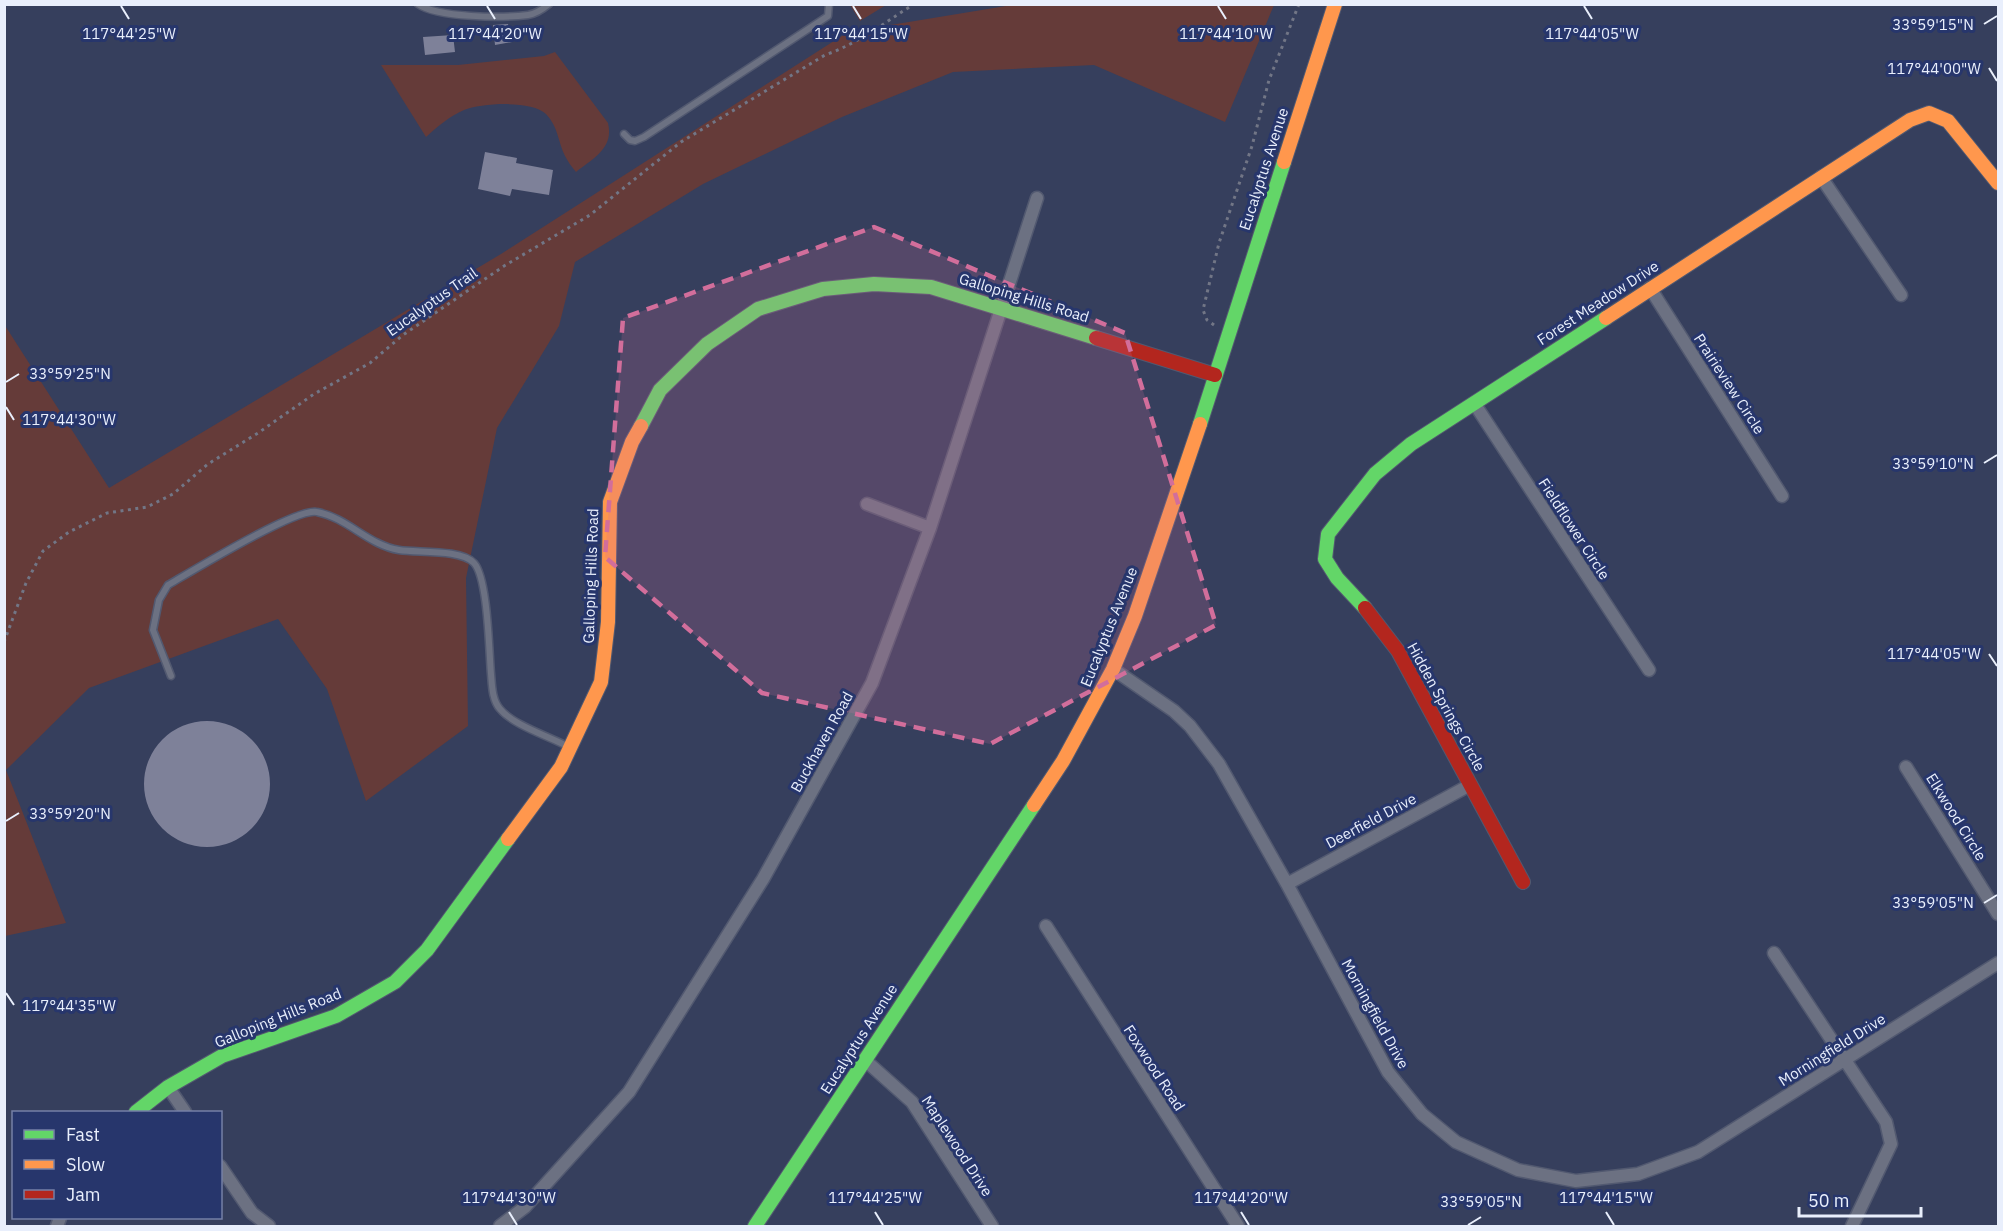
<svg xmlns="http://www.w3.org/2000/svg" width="2003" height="1231" viewBox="0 0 2003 1231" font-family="'IBM Plex Sans',sans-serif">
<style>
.green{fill:#653b39}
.building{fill:#7e8199}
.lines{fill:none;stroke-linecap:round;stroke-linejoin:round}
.lane-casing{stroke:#525970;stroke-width:9}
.street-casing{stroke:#525970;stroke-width:15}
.fast-casing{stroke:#525970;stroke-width:16}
.slow-casing{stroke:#525970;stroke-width:16}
.jam-casing{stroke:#525970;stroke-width:16}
.path{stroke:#727686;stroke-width:3;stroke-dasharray:3 4.5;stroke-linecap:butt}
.lane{stroke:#6c7182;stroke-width:6}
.street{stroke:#6c7182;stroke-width:12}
.fast{stroke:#63d668;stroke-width:14}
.slow{stroke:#ff974d;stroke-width:14}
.jam{stroke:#b3261e;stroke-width:14}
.marked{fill:#d26e9b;fill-opacity:0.2;stroke:#d26e9b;stroke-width:4.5;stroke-dasharray:12 8;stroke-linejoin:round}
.ticks{fill:none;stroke:#e9effc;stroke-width:2}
.labels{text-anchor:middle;stroke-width:6;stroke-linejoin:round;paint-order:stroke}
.street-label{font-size:15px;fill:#e9effc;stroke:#27366c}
.ticks-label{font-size:15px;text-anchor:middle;fill:#e9effc;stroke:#27366c;stroke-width:6;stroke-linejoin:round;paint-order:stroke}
</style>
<rect width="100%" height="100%" fill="#363f5d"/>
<path class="green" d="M850,5H886L860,21Z
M1012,5H1274L1225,122L1094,65L953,72L842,117L703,184L575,262L559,326L497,428L466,578L468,726L366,801L327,689L278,619L89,688L6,770L66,923L5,936L4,324L109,488L501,254L848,32Z
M555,52L608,123C614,148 594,158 576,172C572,167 568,162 565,156C558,142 558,126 546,114C532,100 482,103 464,110C450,116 438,126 426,137L381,65H458L544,56Z"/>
<path class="building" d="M508,24L512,42L495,45L493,25Z
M453,35L455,52L425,55L423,37Z
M485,152L517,158L516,163L553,170L549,195L512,189L510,196L478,189Z
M144 784a63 63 0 1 1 126 0a63 63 0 1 1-126 0Z"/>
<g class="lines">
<defs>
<path id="lane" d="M418,4C437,18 504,18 528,15C535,14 543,9 549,4
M624,134L630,140L635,141L644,137L828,16L829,4
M171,676L153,630L159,600L168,585C192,571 297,507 317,512C348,518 368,545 399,550C418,553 461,549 474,563C488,578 489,652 491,674C492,685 492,700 500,709C513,725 548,736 567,746"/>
<path id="street" d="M1821,177L1901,295
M1650,288L1782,496
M1474,403L1649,670
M867,504L930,528
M1113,669L1174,711L1190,726L1219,764L1287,884L1388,1072L1422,1114L1456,1142L1518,1170L1576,1181L1638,1174L1698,1152L1998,963
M1906,767L1998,914
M1287,884L1470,785
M1046,926L1238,1226
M1774,953L1886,1122L1891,1144L1852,1226
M866,1061L912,1102L992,1226
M168,1087L185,1112
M220,1166L252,1213L269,1226
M57,1226L60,1218
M500,1226L525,1207L629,1092L763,879L872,683L930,528L1037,198"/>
<path id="fast" d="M1200,424L1284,162
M641,426L660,390L707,344L758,309L823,289L874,284L931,287L1096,338
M1365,608L1337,578L1325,559L1328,534L1375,474L1411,444L1606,318
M136,1112L168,1087L222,1056L336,1016L395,982L427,950L508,839
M755,1226L1034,805"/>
<path id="slow" d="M1284,162L1335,4
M1606,318L1910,120L1929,113L1948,121L1998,183
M1034,805L1063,761L1113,669L1135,616L1200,424
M508,839L561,767L601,682L608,622L610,502L632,442L641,426"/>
<path id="jam" d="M1096,338L1215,375
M1365,608L1398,651L1523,882"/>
</defs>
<use href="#lane" class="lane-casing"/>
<use href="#street" class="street-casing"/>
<use href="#fast" class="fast-casing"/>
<use href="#slow" class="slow-casing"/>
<use href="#jam" class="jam-casing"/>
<path class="path" d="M1214,325L1207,320L1203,310L1219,243L1252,146L1269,80L1299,4
M4,642L26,583L43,551L69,532L107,513L147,507L173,494L208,464L258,433L314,394L370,363L403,335L504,266L590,215L681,142L825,55C859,43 884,23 914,4"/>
<use href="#lane" class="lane"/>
<use href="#street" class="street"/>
<use href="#fast" class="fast"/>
<use href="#slow" class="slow"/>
<use href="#jam" class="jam"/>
</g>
<path class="marked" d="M874,227L1125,333L1216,625L990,744L762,693L605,557L623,318Z"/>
<path class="ticks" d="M121,6L129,19M487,6L495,19M853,6L861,19M1218,6L1226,19M1584,6L1592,19M1984,24L1997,16M1989,68L1997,81M6,382L19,374M6,407L14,420M1984,463L1997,455M1989,654L1997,666M6,821L19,813M1984,903L1997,895M6,993L14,1005M509,1212L517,1225M875,1212L883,1225M1241,1212L1249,1225M1606,1212L1614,1225M1468,1225L1481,1217"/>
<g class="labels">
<g class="street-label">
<text transform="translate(1264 169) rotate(-72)" y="5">Eucalyptus Avenue</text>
<text transform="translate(1024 298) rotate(17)" y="5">Galloping Hills Road</text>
<text transform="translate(432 302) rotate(-35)" y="5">Eucalyptus Trail</text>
<text transform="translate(1598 303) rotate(-33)" y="5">Forest Meadow Drive</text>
<text transform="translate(1729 384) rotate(57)" y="5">Prairieview Circle</text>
<text transform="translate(1574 529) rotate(57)" y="5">Fieldflower Circle</text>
<text transform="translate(591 576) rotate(-88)" y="5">Galloping Hills Road</text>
<text transform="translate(1109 627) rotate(-68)" y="5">Eucalyptus Avenue</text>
<text transform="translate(1446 707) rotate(61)" y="5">Hidden Springs Circle</text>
<text transform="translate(822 742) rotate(-61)" y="5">Buckhaven Road</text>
<text transform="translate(1956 817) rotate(58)" y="5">Elkwood Circle</text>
<text transform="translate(1371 821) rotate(-28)" y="5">Deerfield Drive</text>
<text transform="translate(1375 1014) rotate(61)" y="5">Morningfield Drive</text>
<text transform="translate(278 1018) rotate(-22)" y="5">Galloping Hills Road</text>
<text transform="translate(859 1039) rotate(-57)" y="5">Eucalyptus Avenue</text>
<text transform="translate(1832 1050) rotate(-32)" y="5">Morningfield Drive</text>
<text transform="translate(1154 1068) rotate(57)" y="5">Foxwood Road</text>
<text transform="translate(957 1146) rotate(57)" y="5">Maplewood Drive</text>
</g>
</g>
<g class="ticks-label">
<text x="1933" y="30">33°59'15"N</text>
<text x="129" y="39">117°44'25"W</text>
<text x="495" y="39">117°44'20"W</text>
<text x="861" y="39">117°44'15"W</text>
<text x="1226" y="39">117°44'10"W</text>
<text x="1592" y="39">117°44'05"W</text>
<text x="1934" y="74">117°44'00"W</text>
<text x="70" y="379">33°59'25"N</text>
<text x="69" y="425">117°44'30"W</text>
<text x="1933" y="469">33°59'10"N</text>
<text x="1934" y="659">117°44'05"W</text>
<text x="70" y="819">33°59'20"N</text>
<text x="1933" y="908">33°59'05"N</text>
<text x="69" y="1011">117°44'35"W</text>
<text x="509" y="1203">117°44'30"W</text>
<text x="875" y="1203">117°44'25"W</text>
<text x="1241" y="1203">117°44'20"W</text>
<text x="1606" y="1203">117°44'15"W</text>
<text x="1481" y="1207">33°59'05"N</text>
</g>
<rect width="2003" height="1231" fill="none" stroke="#e9effc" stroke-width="12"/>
<rect x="12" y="1111" width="210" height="108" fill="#27366c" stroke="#7580a6" stroke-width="1.5"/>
<rect x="24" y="1130" width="30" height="9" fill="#63d668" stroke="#7580a6" stroke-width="1.5"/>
<text x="66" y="1141" font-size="18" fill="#e9effc">Fast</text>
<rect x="24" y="1160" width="30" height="9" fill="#ff974d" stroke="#7580a6" stroke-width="1.5"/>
<text x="66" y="1171" font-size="18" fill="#e9effc">Slow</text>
<rect x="24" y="1190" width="30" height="9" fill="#b3261e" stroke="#7580a6" stroke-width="1.5"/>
<text x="66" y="1201" font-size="18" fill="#e9effc">Jam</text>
<path d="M1799 1207v9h122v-9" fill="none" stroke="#e9effc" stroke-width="3"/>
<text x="1808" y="1207" font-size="18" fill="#e9effc" stroke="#27366c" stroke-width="4.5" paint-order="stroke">50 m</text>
</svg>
